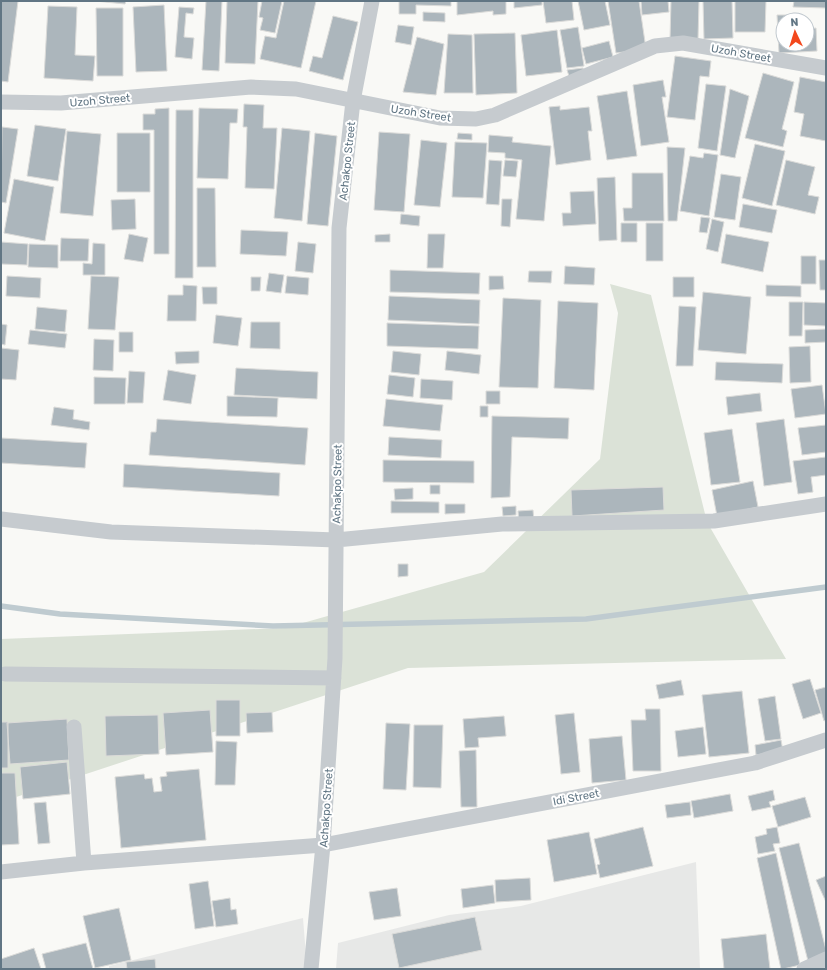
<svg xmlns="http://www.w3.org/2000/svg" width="827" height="970" viewBox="0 0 827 970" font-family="Rubik,sans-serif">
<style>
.built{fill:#e7e8e7}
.green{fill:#dbe2d7}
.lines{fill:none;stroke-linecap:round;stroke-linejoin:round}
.stream{stroke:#bfcbd0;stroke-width:5.5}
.building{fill:#acb6bc;stroke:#dbdbd9}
.minor{stroke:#c6cbcf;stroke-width:15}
.labels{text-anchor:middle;stroke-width:4;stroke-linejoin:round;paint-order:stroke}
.street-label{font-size:11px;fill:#617684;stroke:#fff}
</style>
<rect width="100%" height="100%" fill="#f9f9f6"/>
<path class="built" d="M696,862L700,969H336L338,943L449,915L521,906Z
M303,918L307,969H109V966Z"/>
<path class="green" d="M610,284L651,295L707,522L786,659L408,668L1,802V639L285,628L484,572L600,459L618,313Z"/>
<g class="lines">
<path class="stream" d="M1,606L60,614L273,626L586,619L826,587"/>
</g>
<path class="building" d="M1,1H18L8,82L1,81Z
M95,1H126L125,4Z
M206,1H222L219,71L202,70Z
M227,1H258L255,64L225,63Z
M262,1H282L275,33L260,30L263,18L259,17Z
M284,1H316L301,68L260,59L265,36L276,38Z
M399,1H451V6L416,5V14H399Z
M457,1H506V14L493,15V11L457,15Z
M514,1H542V5L514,8Z
M543,1H572L574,20L546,23Z
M578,1H605L610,25L584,30Z
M608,1H639L646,49L616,53Z
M641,1H668L669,12L642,15Z
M671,1H699L698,39H670Z
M703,1H732L733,38L704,39Z
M735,1H766L765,32H735Z
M794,1H826V8L793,7Z
M164,5L167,71L136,72L133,7Z
M48,6L77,7L75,55L95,56L93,81L44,78Z
M179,7L194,8L193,14L186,13L184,37L194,38L192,59L175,57Z
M96,8H123V76H97Z
M423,12L445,13V22L423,21Z
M777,15H793V20H783V44H807V29L816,28L817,51L779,53Z
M333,16L358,22L343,80L309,71L313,56L322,58Z
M398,25L414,27L411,45L395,42Z
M578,27L584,66L567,68L560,30Z
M557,30L562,72L526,76L521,35Z
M515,33L517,93L476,95L474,34Z
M448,34L472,35L473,93H444Z
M417,37L444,44L436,95L403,92Z
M609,41L613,57L586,64L582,48Z
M675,56L711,61L709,77L700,76L695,120L667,117Z
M583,68L584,74L569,76L567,70Z
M763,73L794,82L782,129L787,131L783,147L745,138Z
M800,77L826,82V141L800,136L804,114L794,112Z
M663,80L666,97H662L669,142L641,146L633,85Z
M706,84L726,86L717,151L698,148Z
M730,89L749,96L735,158L720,155Z
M627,91L637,156L607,160L597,96Z
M244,104L264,105L263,128H277L274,189L245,188L247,127H243Z
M560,106V110L589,107L592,131H588L591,160L556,165L549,107Z
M169,108V254H154V130H143V114H155V109Z
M199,108L238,109L237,123H230L228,179L197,178Z
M176,110H193V278H175Z
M35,125L66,129L58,181L27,176Z
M2,127L18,129L6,203L1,202Z
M282,128L310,131L302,221L274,218Z
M67,131L101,134L93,216L60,213Z
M379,132L410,134L404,212L374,210Z
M117,133H150V192H117Z
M315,133L337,136L328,226L307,224Z
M458,133L472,134V140L457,139Z
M489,135L513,137L512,142L551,146L544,221L516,219L522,160L505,158V153L488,152Z
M421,140L447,143L440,207L414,205Z
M455,142L487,143L483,198L452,197Z
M755,144L785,151L772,206L742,198Z
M667,147L685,148L677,221H668Z
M704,153L718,155L709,216L680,211L690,156L703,158Z
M489,160L502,161L499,205L486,204Z
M505,160L518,161L516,177L503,176Z
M786,160L815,167L808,195L819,197L815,214L776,205Z
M632,173H663L664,221H624L623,208H632Z
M721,174L741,177L735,220L714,217Z
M615,177L617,240L599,241L597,178Z
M14,179L54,187L45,241L4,233Z
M197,188H215L216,267H197Z
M594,191L596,224L563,226L562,213H571L570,192Z
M135,199L136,229L112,230L111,200Z
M502,199H512L510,227L501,226Z
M743,204L777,210L772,233L739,227Z
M401,214L420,216L419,226L400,224Z
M701,217L710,218L707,233L699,232Z
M712,219L724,222L718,252L706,249Z
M621,223H637V242H621Z
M646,223H663V261H646Z
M241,230L288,232L286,256L240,254Z
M129,234L148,238L143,262L124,259Z
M390,234V242H375V235Z
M428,234H445L443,268H427Z
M726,234L769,242L763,272L721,263Z
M61,238L89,239L88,261H60Z
M1,242L28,244L27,265L1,264Z
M298,242L316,244L313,273L295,271Z
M93,243L105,244V275H83V263L92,264Z
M29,244L58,245V268L28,267Z
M801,256H816V284H801Z
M819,260H826V290H820Z
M565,266L595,268L594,285L564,284Z
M390,270L480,273L479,294L390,292Z
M529,271H552L551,283L528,282Z
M269,273L284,275L281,293L266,291Z
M7,276L41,278L40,298L6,296Z
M91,276L119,277L115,330L88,329Z
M287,276L309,278L308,295L285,293Z
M489,276H503L504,289L489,290Z
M251,277H261L260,291H251Z
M673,277H694V297H673Z
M183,285L197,286L196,321H167L168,295H183Z
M766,285L801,286V297L766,296Z
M202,287H217V304H203Z
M703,292L751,297L746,354L698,350Z
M389,296L480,300L479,324L388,320Z
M503,298L541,300L538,388L499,387Z
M558,301L598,303L594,390L554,388Z
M789,302H803L802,336H789Z
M804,302L826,303V326L804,325Z
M679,306L696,307L693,366H676Z
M37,307L67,310L65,332L35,329Z
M216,315L242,318L238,346L213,343Z
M251,322H280V349L250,348Z
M387,323L479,326L478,349L387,346Z
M1,324L7,325L5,345L1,344Z
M826,329V342L805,343V330Z
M30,330L67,334L65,348L28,344Z
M119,332H133V352H119Z
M94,339L114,340L113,371L93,370Z
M810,346L811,382L790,383L789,347Z
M1,348L19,350L16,380L1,379Z
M199,351V363L176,364L175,352Z
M393,351L421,354L419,375L391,372Z
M447,351L481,355L479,374L445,370Z
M716,362L783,364L782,383L715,380Z
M236,368L318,372L317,399L234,395Z
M168,370L196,375L191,404L163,400Z
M129,371L145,372L143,403H127Z
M389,375L415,378L413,397L387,394Z
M94,377L126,378L125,404H94Z
M421,379L453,381L452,400L420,398Z
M822,385L826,414L795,418L791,389Z
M486,391H500V404H486Z
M760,393L762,411L728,415L726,397Z
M227,396L278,398L277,417L227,416Z
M386,399L443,405L440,431L383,426Z
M480,406H488V417H480Z
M54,407L74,410L73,419L90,422L89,430L51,425Z
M492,416L569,418L568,439L512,437L510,497L491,498Z
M157,419L308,428L305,465L149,455L151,432H156Z
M784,419L792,482L764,486L756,423Z
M826,425V452L802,455L798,428Z
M732,429L740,482L711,485L704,433Z
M389,437L442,440L441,458L388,455Z
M1,438L87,443L85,468L1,463Z
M826,457V475L811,477L813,492L798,494L793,461Z
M383,460L474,461V483L383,482Z
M124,464L280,473L279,496L123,487Z
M753,481L758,507L717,516L712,490Z
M430,485H440V494H430Z
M663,487L664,510L572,516L571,490Z
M413,488V499L395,500L394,489Z
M391,501L439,502V513H391Z
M445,504H465V513L445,514Z
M516,506V515L503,516L502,507Z
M533,510L534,521L519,523L518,511Z
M398,564H408V576L398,577Z
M810,679L821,713L803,719L792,684Z
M681,680L684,695L659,699L656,685Z
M826,687V720L824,721L815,690Z
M742,691L749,753L709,757L702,695Z
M775,696L781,739L765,741L758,699Z
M216,700H240V736H216Z
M645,709H660L661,771H633L631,720H646Z
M210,710L213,752L166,755L163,713Z
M272,712L273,732L247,733L246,713Z
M574,713L580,772L561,774L555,715Z
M158,715L159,754L106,756L105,716Z
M504,716L506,736L478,738L479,747L465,748L463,719Z
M67,719L69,760L10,764L7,723Z
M1,722H8V768H1Z
M386,723L410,724L406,790L383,789Z
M414,725H443L441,788L413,787Z
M703,727L706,754L678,757L675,731Z
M622,736L626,780L592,783L589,739Z
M781,740L783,751L756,755L755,745Z
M216,741L237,742L235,785H215Z
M476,750L477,807H461L459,751Z
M67,762L70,794L23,799L20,767Z
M199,769L206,840L121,848L115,777L144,774L145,779L152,778L154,792L162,791L160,777L167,776L166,772Z
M1,773H15L19,844L1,845Z
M773,790L775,800L769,802L771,807L752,811L748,796Z
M730,794L733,811L694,818L691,801Z
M805,797L811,817L778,827L772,806Z
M46,802L50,843L38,844L34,803Z
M690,802L691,815L667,818L665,805Z
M643,827L653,866L600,878L597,865L600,864L594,839Z
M777,827L780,843L773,844L775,851L758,854L755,837L767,834L766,829Z
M589,832L597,874L554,882L547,840Z
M799,843L826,950V956L808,961L779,848Z
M776,853L800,965L783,969H781L757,858Z
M826,876V902L816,880Z
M530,878L531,900L496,902L495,880Z
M208,881L214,926L195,929L189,884Z
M493,885L495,903L463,908L461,889Z
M397,888L401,916L374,920L369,892Z
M230,898L231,910L236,909L238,924L216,927L212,901Z
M119,908L131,960L95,968L83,916Z
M475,917L482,950L399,968L392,934Z
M766,934L770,969H724L721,939Z
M86,943L93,969H46L42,954Z
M34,948L41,969H1V959Z
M155,959L156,969H127L126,962Z"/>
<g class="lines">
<path class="minor" d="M1,102L61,103L251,87L296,89L440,118L476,119L495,115L655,46L683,43L826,68
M1,519L111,532L336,540L502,524L714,521L826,504
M5,674L334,678
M74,727L84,863
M1,872L84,863L323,845L755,763L826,740
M311,969L323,845L335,658L339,228L353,101L372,1
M804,969L826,959"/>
</g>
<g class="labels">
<g class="street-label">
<text transform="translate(741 53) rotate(10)" y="4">Uzoh Street</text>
<text transform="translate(100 100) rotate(-5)" y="4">Uzoh Street</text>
<text transform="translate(421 113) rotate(9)" y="4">Uzoh Street</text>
<text transform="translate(347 161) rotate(-84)" y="4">Achakpo Street</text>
<text transform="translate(337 484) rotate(-89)" y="4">Achakpo Street</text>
<text transform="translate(576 797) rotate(-11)" y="4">Idi Street</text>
<text transform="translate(326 808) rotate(-86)" y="4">Achakpo Street</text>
</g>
</g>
<rect width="827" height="970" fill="none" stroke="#617684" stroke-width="4"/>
<g transform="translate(795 32) rotate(356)"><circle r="19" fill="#ffffff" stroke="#c0c8ce"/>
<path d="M0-3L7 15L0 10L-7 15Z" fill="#f3481d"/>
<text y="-6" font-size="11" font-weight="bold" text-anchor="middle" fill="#617684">N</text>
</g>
</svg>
